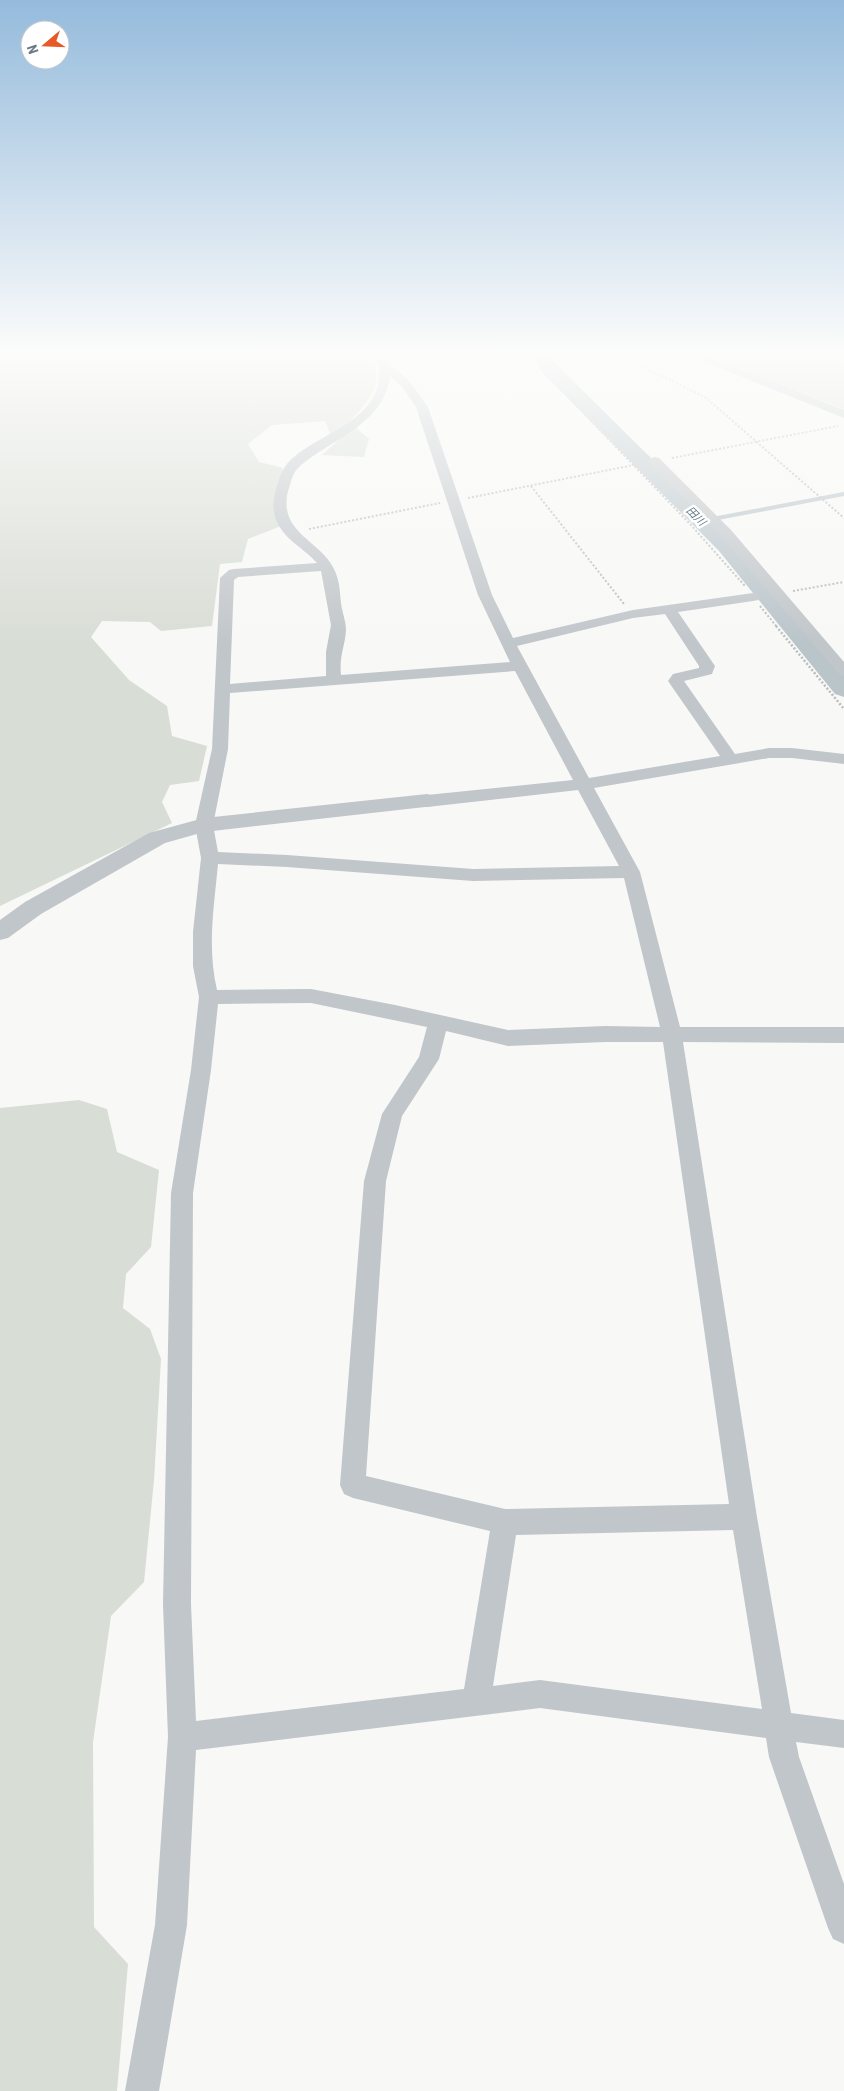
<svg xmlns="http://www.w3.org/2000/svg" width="844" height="2091" viewBox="0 0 844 2091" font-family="'Roboto Condensed','Noto Sans JP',sans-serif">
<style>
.green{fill:#d8ddd5}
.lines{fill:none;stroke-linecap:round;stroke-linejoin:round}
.stream{stroke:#bac5ca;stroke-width:4}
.river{fill:#bac5ca;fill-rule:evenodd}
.path-far1{stroke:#b9bdc0;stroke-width:2;stroke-dasharray:2 2;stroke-linecap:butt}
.path{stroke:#b9bdc0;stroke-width:2.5;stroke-dasharray:2 2;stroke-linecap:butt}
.minor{fill:#c1c6ca;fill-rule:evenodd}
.tertiary{fill:#c1c6ca;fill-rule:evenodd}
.labels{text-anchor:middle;stroke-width:5;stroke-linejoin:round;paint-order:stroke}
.far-water-label{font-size:11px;font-style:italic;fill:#637983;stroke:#fff}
</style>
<rect width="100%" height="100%" fill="#f8f8f6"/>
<path class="green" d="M0,351H371C384,384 371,400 349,422L369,439L364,457L322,455L341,438L330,433L325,421L272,425L248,444L259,462L283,468L276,496L281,526L248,539L242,562L220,564L212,626L161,631L150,622L102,621L91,637L129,680L167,706L172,736L207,746L199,781L170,785L162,802L172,823L0,906Z
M687,351H844V409Z
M79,1100L107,1109L117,1152L159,1170L151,1247L126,1274L123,1308L150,1329L161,1359L154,1480L144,1582L111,1616L93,1742L94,1927L128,1964L117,2091H0V1108Z"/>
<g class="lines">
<path class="stream" d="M702,521L844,494"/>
<path class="river" d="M531,351H549L548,354L557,365L735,541L844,673V697L835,694L719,551L543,373L530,354Z"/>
<path class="path-far1" d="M524,351L690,524L745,586
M621,351L641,366L705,397L844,518
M672,458L838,426
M531,486L624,604
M468,498L644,463
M309,529L440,503
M793,591L844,582
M760,606L777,627"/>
<path class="path" d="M776,626L844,709"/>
<path class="minor" d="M373,351H384L390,367L400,373L410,382L428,407L492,595L513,638L633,610L753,593L758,594L760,597L758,600L753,601L678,612L715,666L712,674L684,681L735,754L769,748H792L844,754V764L792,758H769L594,788L640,872L680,1027H844V1043L683,1042L757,1517L791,1713L844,1720V1748L796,1742L799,1757L844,1884V1944L833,1939L828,1928L769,1757L766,1738L540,1708L196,1750L187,1925L159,2091H125L155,1925L168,1737L163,1604L171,1193L191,1070L199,997L193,966V932L201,858L195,825L212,749L220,578L229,570L234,569L317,563C305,549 285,540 277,522C272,511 273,500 276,489C279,480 281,471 287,464C314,433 384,422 379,369C379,364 375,357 373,351ZM390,376L402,387L416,407L478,595L510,662L341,675C339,655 345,647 346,630C346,621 342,612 341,603C340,595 340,588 338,580C329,540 277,538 288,491C291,483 292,473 299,467C332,438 383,426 390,376ZM321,571L331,625L326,652V676L230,684L234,580L238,577ZM665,614L699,666V668L673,674L668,681L720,756L589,778L517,646L633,618ZM515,671L573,780L427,795L421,797L419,801L421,805L427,807L578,790L619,866L473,869L287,855L218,852L213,825L228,749L230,693ZM218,864L287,867L473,881L624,878L660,1027L605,1026L508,1030L395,1005L311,989L217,990C207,947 214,907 218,864ZM311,1003L427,1027L419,1057L382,1114L364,1181L340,1485L344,1494L353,1498L490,1531L464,1689L196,1721L191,1604L193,1193L211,1070L218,1004ZM446,1031L508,1046L605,1042H663L729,1504L505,1509L366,1476L386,1181L402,1116L439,1059ZM733,1530L762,1709L540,1680L493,1686L516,1535Z
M678,351H694L844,410V418Z
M655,457L659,458L731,530L844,662V676L839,674L721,536L651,464L649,461L651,458Z"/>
<path class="tertiary" d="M427,794L434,796L438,801L434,806L204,832L165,843L41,914L8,938L0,940V920L25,902L149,833L204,818Z"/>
</g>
<linearGradient id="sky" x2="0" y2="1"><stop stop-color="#95bbdc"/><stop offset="0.55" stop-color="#fcfcfb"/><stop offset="1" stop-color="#fcfcfb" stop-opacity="0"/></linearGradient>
<rect width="844" height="644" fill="url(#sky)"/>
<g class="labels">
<g class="far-water-label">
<text transform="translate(696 516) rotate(45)" y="4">田川</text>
</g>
</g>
<g transform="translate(45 45) rotate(251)"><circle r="24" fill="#ffffff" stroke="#c2c9cf"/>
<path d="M0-4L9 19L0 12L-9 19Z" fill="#e75927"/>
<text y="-8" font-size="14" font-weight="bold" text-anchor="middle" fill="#677887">N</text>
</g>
</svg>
